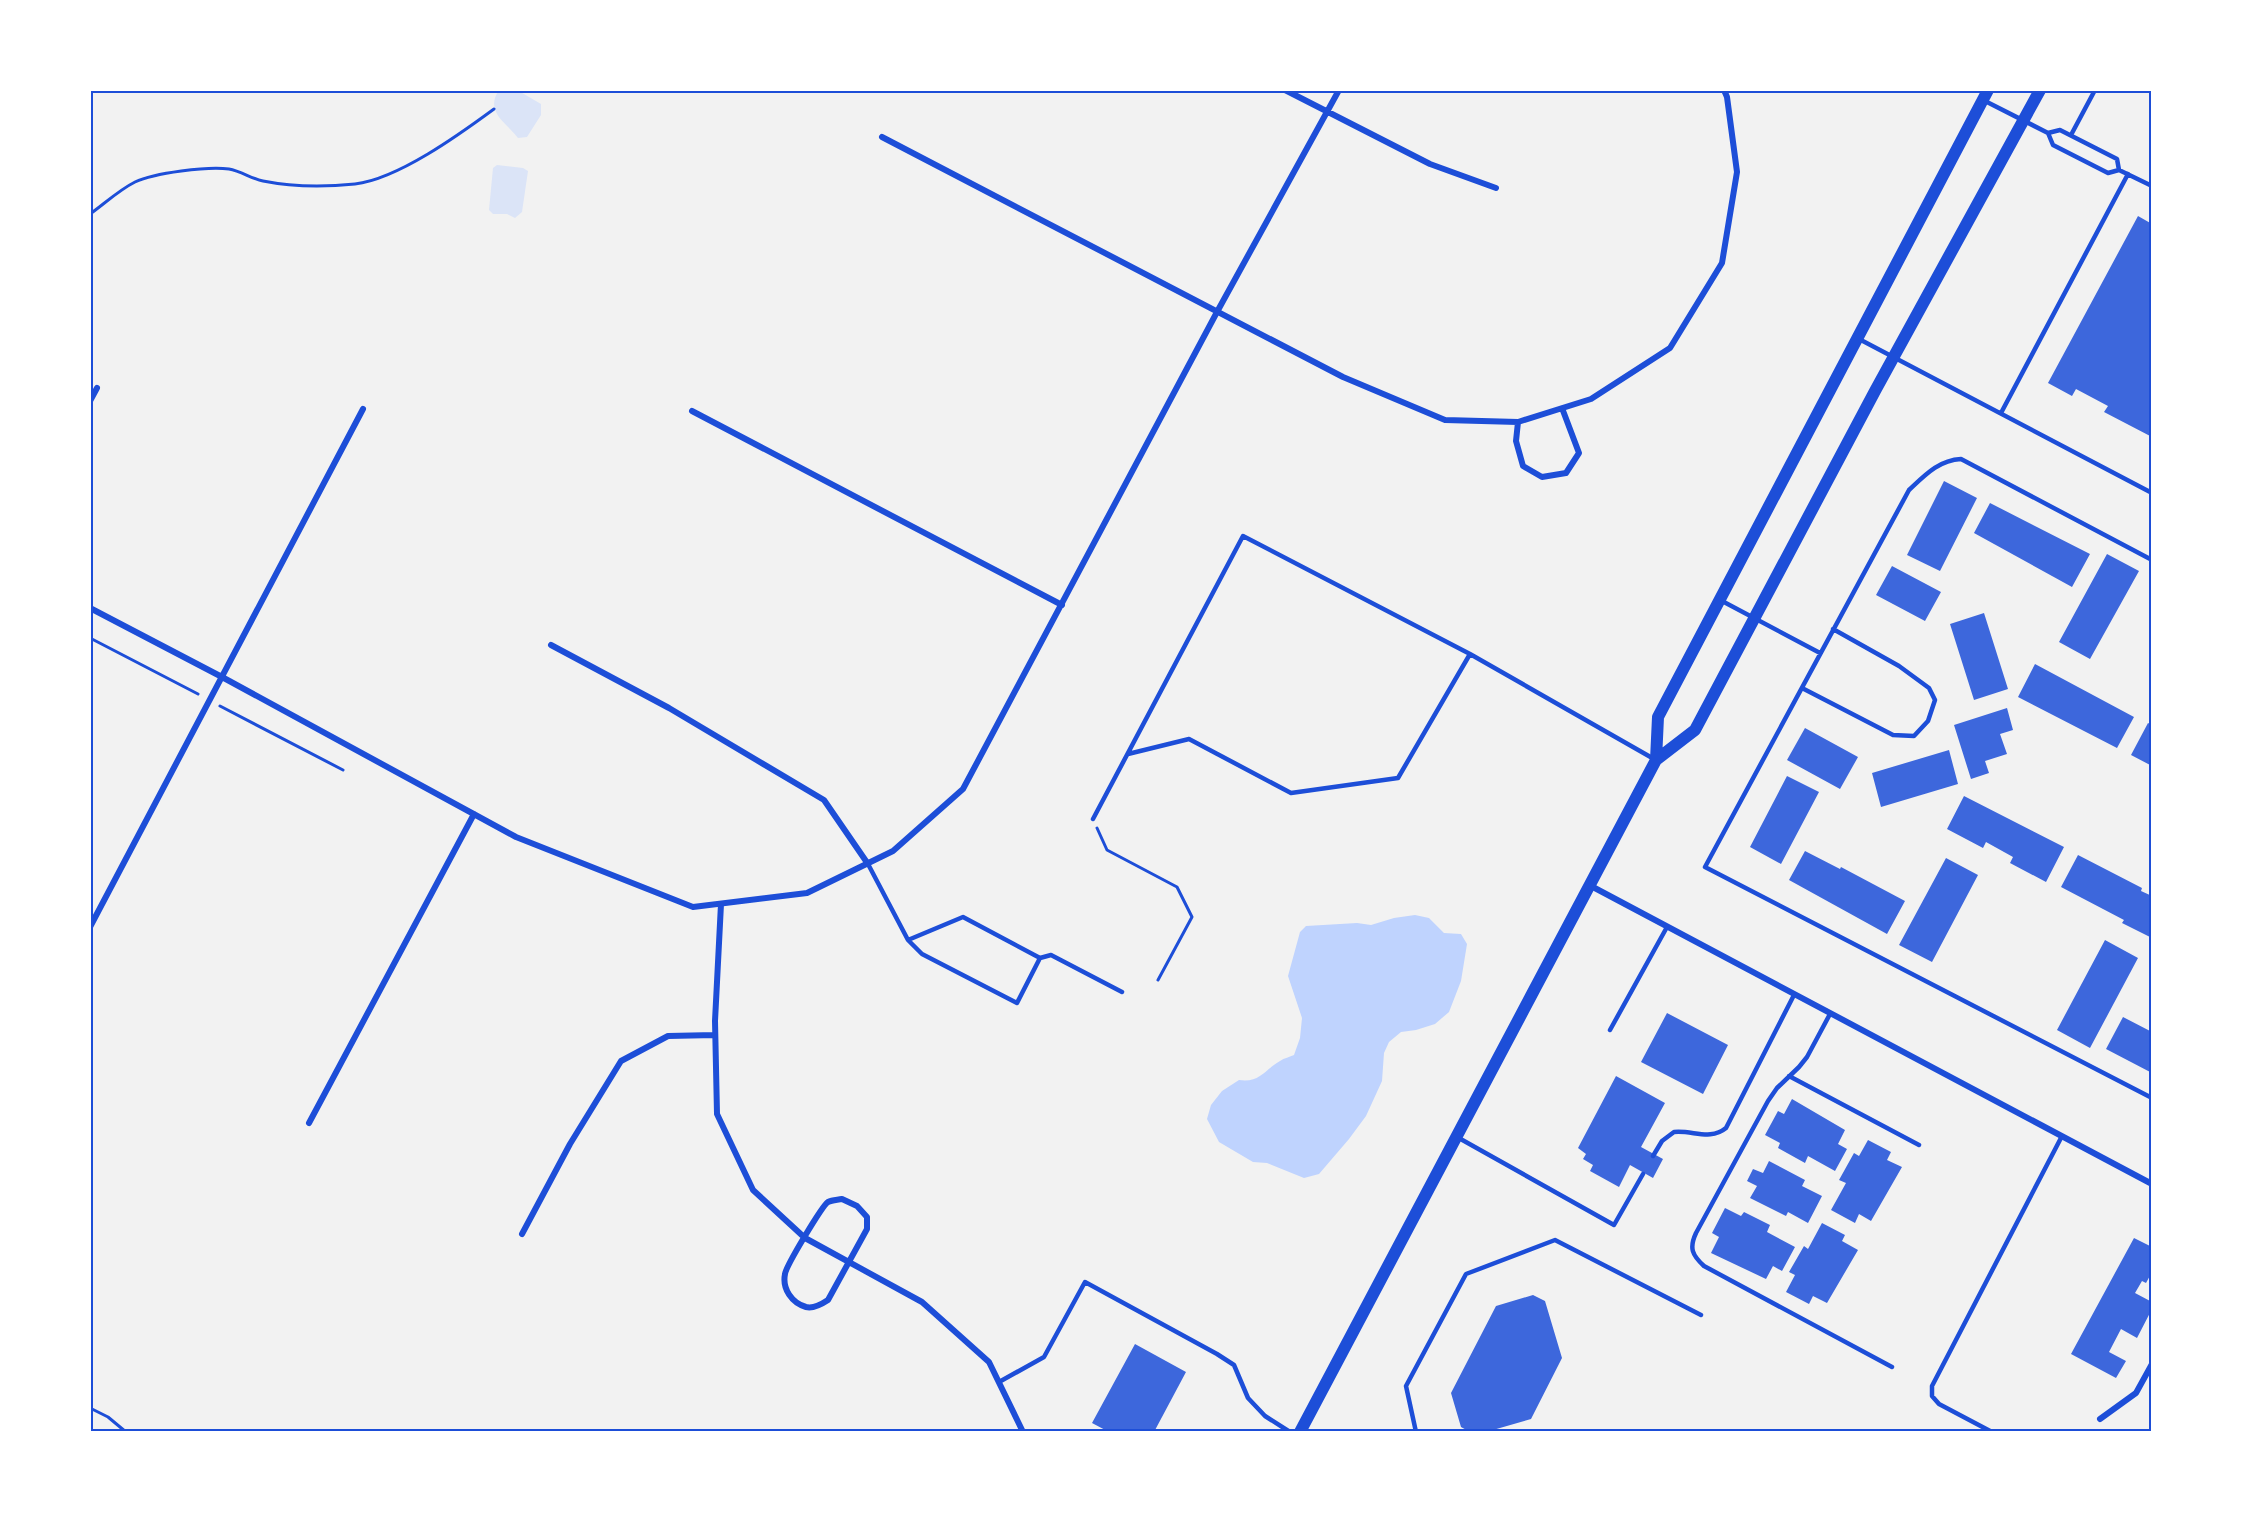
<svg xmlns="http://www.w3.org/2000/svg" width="2242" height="1522" viewBox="0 0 2242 1522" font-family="'Public Sans',sans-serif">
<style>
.green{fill:#dbe4f7}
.water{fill:#bfd3fe}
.building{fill:#3d67dc}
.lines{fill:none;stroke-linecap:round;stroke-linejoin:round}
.path{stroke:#1d4ed8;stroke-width:3}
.service{stroke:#1d4ed8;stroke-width:4.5}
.minor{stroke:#1d4ed8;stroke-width:6}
.secondary{stroke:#1d4ed8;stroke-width:12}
.neatline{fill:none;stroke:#1d4ed8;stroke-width:2}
</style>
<rect width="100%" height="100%" fill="#f2f2f2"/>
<path class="green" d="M499,90H517L541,104V115L527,137L518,138C507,123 484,112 499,90Z
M497,165L523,168L528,171L522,212L515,218L507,214H493L489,210L493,168Z"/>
<path class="water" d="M1415,915L1429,918L1444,933L1461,934L1467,944L1461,981L1449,1012L1435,1024L1416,1030L1401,1032L1389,1042L1384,1053L1382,1081L1366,1116L1349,1139L1319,1174L1304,1178L1267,1163L1253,1162L1219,1142L1207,1119L1211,1105L1222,1091L1239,1080C1260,1083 1264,1070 1280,1061C1284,1058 1290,1057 1294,1055L1300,1038L1302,1018L1288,976L1300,932L1306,926L1357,923L1371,925L1394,918Z"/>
<path class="building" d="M2138,216L2152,224V437L2104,412L2108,406L2076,389L2072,396L2048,383Z
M1944,481L1977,498L1940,571L1907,555Z
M1990,503L2090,554L2072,587L1974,533Z
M2107,554L2139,571L2090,659L2059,642Z
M1892,566L1941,592L1925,621L1876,595Z
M1984,613L2008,689L1974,700L1950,624Z
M2035,664L2134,717L2117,748L2018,697Z
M2007,708L2013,730L2000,734L2007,754L1985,761L1989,773L1971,779L1954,725Z
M2148,723L2152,725V766L2131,755Z
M1805,728L1858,757L1840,789L1787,760Z
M1949,750L1958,784L1881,807L1872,773Z
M1787,776L1819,792L1781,864L1750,847Z
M1964,796L2064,847L2046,882L2010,863L2013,857L1986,842L1983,848L1947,829Z
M1805,851L1840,869L1841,867L1905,901L1887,934L1789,880Z
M2078,855L2142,888L2141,891L2152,896V938L2122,923L2124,920L2061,887Z
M1946,858L1978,875L1932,962L1899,945Z
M2105,940L2138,958L2090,1048L2057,1030Z
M1667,1013L1728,1045L1703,1094L1641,1062Z
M2123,1017L2152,1032V1073L2106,1049Z
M1616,1076L1665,1103L1641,1147L1663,1159L1653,1178L1630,1165L1619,1187L1590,1171L1593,1165L1583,1159L1586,1154L1578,1148Z
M1792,1099L1845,1130L1838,1144L1847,1149L1835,1171L1808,1156L1805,1163L1778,1148L1780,1143L1765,1135L1778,1111L1784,1114Z
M1868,1140L1891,1152L1887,1160L1902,1167L1871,1221L1859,1214L1855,1223L1831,1210L1846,1183L1839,1180L1854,1153L1859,1156Z
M1769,1161L1805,1180L1802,1186L1822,1196L1808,1223L1788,1212L1786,1216L1750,1198L1757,1186L1747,1181L1753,1169L1763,1173Z
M1725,1208L1741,1216L1744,1212L1770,1225L1767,1232L1795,1247L1782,1271L1773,1266L1766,1279L1711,1253L1719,1237L1712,1233Z
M1822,1223L1845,1235L1842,1241L1858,1250L1827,1303L1813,1296L1809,1304L1786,1292L1795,1275L1789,1272L1804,1246L1808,1249Z
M2134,1238L2152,1247V1272L2146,1283L2142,1281L2135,1293L2152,1302V1309L2137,1338L2121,1329L2109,1352L2126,1361L2116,1378L2071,1354Z
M1533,1295L1545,1301L1562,1358L1531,1419L1486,1432H1470L1461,1427L1451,1393L1496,1306Z
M1135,1344L1186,1372L1154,1432H1109L1092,1423Z"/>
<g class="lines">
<path class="path" d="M90,214C104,204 119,190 135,182C154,173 208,166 229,169C241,171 252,179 263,181C293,187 325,187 355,184C398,179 460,134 494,109
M90,638L198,694
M220,706L343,770
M1097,828L1107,850L1177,887L1192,917L1158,980
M90,1408L108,1417L126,1432"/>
<path class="service" d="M1985,101L2048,133L2060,130L2117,159L2119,170
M2048,133L2053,145L2108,173L2119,170L2152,186
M2071,135L2095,90
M1859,339L2152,493
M2001,413L2128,174
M2152,560L1961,459C1939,460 1925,475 1909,490L1705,867L2152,1098
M1722,601L1820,653
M1802,688L1893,735L1914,736L1928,721L1935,700L1929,688L1899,666L1833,629
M1128,754L1189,739L1291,793L1398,778L1470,654
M1093,819L1243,536L1470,654L1654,759
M868,864L908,940L922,954L1017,1003L1040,958L1051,955L1122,992
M908,940L963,917L1040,958
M1830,1014L1807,1057L1799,1067L1777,1088L1768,1101L1696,1233C1689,1248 1692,1255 1704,1266L1892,1367
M1610,1030L1667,927
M1789,1076L1919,1145
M1457,1137L1614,1225L1643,1174
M1653,1156L1662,1141L1674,1132C1693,1130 1710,1141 1726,1128L1794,995
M999,1382L1044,1357L1085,1282L1217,1354L1234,1365L1248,1398L1265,1416L1290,1432
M1416,1432L1406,1386L1466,1274L1555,1240L1701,1315
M1992,1432L1939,1404L1932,1396V1386L2062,1136"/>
<path class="minor" d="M1285,90L1430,164L1496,188
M882,137L1343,377L1445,420L1518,422L1591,399L1670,348L1722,263L1737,172L1727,97L1724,90
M90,401L97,388
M692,411L1062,605
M1518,422L1516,441L1523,466L1542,477L1566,473L1579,453L1562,408
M90,608L222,677L516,837L693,907L807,893L893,851L963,789L1217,312L1339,90
M551,645L669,708L824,800L868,864
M1591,886L2152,1184
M721,904L715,1021L717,1114L753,1190L805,1238L922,1302L989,1362L1023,1432
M90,927L363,409
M309,1123L474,814
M842,1199L857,1206L867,1217V1229L828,1300C822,1304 814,1309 806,1307C792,1303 782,1289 785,1274C786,1266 822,1206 828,1202C832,1200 837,1200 842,1199Z
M522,1234L570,1144L621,1061L668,1036L715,1035
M2100,1419L2136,1393L2152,1364"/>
<path class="secondary" d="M1656,760L1658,717L1988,90
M1300,1432L1656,760L1695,730L1875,391L2040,90"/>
</g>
<rect width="2242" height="1522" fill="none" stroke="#ffffff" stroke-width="183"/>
<rect x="92" y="92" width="2058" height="1338" class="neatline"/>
</svg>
